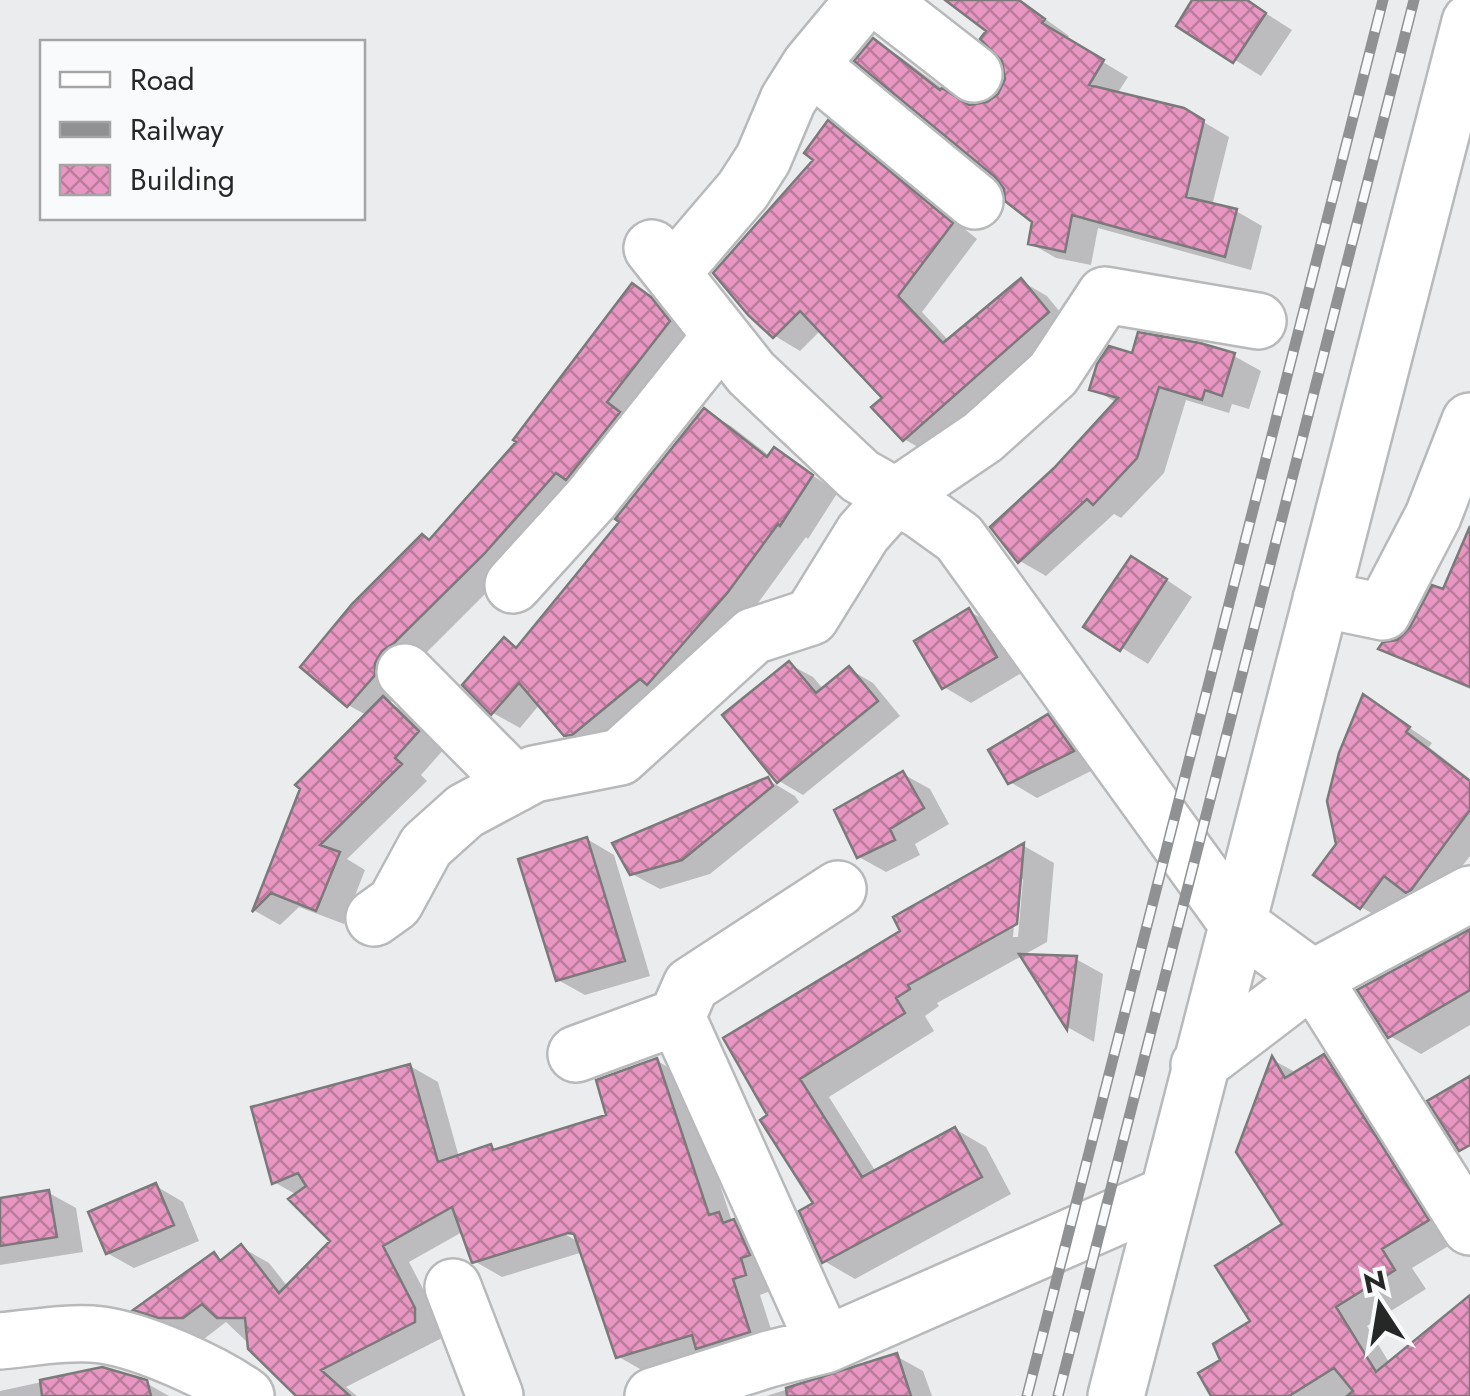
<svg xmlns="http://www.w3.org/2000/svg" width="1470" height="1396" viewBox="0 0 1470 1396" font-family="Jost,sans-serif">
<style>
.shadow{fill:#0003;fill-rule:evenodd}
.building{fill:url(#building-cross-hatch);stroke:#7b797a;stroke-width:2.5}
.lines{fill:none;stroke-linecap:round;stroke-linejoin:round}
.minor-casing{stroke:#b7b9ba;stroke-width:60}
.minor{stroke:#fff;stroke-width:55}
.rail-casing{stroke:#909192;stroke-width:11}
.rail{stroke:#f8fafb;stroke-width:8;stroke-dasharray:22;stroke-linecap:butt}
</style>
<defs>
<pattern id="building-cross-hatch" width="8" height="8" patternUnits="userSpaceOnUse" patternTransform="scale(2.5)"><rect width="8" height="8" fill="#e797c1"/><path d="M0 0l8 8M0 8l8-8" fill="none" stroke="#bb7b9d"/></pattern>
</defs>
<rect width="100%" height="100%" fill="#ebecee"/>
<path class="shadow" d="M949,0H1019L1069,36L1066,40L1128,77L1117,94L1183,110L1229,137L1212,206L1236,211L1262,226L1251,270L1098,228L1091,265L1056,258L1030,243L1034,221L874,41L899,56L968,107L986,106L1000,96L1007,80L1006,62L990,30Z
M1195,0H1245L1292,30L1261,76L1185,29Z
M828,123L854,138L977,239L922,312L949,341L1021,281L1047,296L1073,328L930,454L904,439L886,398L821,330L800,351L775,336Z
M633,286L659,301L695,337L510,569L421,658L390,703L411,715L445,748L421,775L427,781L347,859L365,870L344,924L299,907L280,925L255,911L303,789L368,716L348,705L431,542L520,442Z
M1134,356H1234L1261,371L1249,409L1232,404L1229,413L1186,400L1164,473L1121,518L1114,514L1046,576L1020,561L1056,469L1117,403L1092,388Z
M704,411L731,426L771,457L775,451L838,492L808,539L806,537L755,607L593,750L565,734L540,704L520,728L493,713L465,685L504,640L519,649L622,521Z
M1470,532V689L1407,662L1382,648L1399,642L1444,593Z
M1158,574L1192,597L1148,664L1087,626Z
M969,611L996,627L1023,672L971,703L944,687Z
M789,664L813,677L824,690L849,669L873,683L900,716L803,795L779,781Z
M1364,697L1432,743L1429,747L1470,779V856L1432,905L1408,891L1385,921L1361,907L1339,845Z
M1048,717L1075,733L1099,767L1037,798L1010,782Z
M903,774L930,789L949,824L915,844L920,855L886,872L859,857Z
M768,780L795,796L799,802L710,874L660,889L632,874Z
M587,839L614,855L650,976L585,995L558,980Z
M1024,846L1054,863L1047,942L937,1003L939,1006L925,1016L934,1031L829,1097L876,1172L955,1129L986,1147L1011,1194L855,1279L824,1261L817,1204L763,1121L904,932L896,918ZM1018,879H1023L1018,937H1013Z
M1470,932V1025L1421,1054L1390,1036Z
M1023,957L1076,959L1103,974L1094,1042L1069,1028Z
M1324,1057L1356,1075L1460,1239L1412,1268L1426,1289L1367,1326L1390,1364L1470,1317V1396H1214L1224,1361L1254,1322L1285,1225L1273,1060L1297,1073Z
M656,1060L684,1077L732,1221L762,1238L773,1290L760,1295L777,1348L647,1373L619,1357L583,1252L502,1277L474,1261L464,1231L409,1262L442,1325V1338L346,1387L357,1396H304L226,1322L204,1339L164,1325L138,1309L214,1255L224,1261L241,1247L269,1263L288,1287L334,1241L297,1195L274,1182L410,1066L438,1082L459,1157L491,1147L499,1151L610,1116ZM559,1224L577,1235V1241L556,1229Z
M156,1186L183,1202L199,1241L134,1268L107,1253Z
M49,1193L76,1208L83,1252L0,1265V1200Z
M896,1356L923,1371L932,1396H766Z
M102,1369L146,1383L169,1396H0V1391Z"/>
<path class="building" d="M945,0H1019L1045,19L1042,23L1104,60L1089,85L1184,108L1204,120L1186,197L1237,209L1225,257L1072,215L1065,252L1028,244L1032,222L1005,201L1004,189L995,177L854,61L873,38L940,90L942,88L969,105L987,102L998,94L1005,79L1002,61L980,39L986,31Z
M1192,0H1247L1266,13L1233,63L1176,26Z
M828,120L953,223L898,296L943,343L1021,278L1049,312L903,441L871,407L882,398L800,311L773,338L748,315L713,273L813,160L804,153Z
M632,283L651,297L670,321L607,402L620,412L566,480L556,473L484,554L394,643L382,651L375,663V675L347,707L300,667L352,604L422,534L429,540L516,442L513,440Z
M1138,332L1200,343L1235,353L1222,396L1205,390L1202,400L1159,387L1137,458L1093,505L1087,499L1018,563L990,527L1054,468L1118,398L1089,390L1097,364L1109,346L1132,353Z
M704,408L767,457L774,447L813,475L780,526L778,524L728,592L647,685L640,679L572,735L564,736L519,683L491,715L462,685L504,637L516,648L619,522L615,519Z
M1470,526V687L1378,649L1383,642L1397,640L1410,627L1432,585L1443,589Z
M1131,556L1167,579L1120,651L1083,627Z
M969,608L997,657L942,689L914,641Z
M789,661L816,693L849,666L878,701L777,783L722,715Z
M1363,694L1410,727L1406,732L1470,781V810L1411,890L1406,893L1384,876L1360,909L1313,875L1336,844L1327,801L1339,753Z
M383,696L419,731L395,758L402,764L320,845L340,852L316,911L271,893L252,912L300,789L295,785Z
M1048,714L1074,751L1008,784L988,750Z
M903,771L924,808L890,829L895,840L857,858L834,810Z
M768,777L773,786L682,860L630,875L612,843Z
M587,837L625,961L556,981L518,859Z
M1024,843L1017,924L908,985L910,989L896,998L905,1013L800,1079L862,1177L955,1127L982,1177L822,1263L799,1211L813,1203L760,1120L767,1115L723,1038L900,931L893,917Z
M1470,929V990L1388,1038L1357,990Z
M1019,954L1077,956L1067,1030Z
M1324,1054L1429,1220L1382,1249L1395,1270L1336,1307L1376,1372L1470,1295V1396H1347L1353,1391L1334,1368L1289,1396H1211L1198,1373L1220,1360L1213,1344L1250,1321L1215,1266L1282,1224L1236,1152L1272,1056L1285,1078Z
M657,1058L709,1215L719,1212L723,1223L734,1219L749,1253L750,1255L741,1258L746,1275L733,1279L750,1332L696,1349L692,1335L616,1358L574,1234L568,1233L472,1263L452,1207L383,1246L415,1308V1322L321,1370L350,1396H296L248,1349L245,1318H217L202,1304L183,1318H158L133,1310L214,1252L220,1261L241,1244L279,1293L330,1241L288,1199L306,1186L298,1173L272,1184L251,1107L410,1064L438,1162L491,1144L493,1150L606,1115L596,1080Z
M1470,1076V1145L1459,1151L1427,1101Z
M156,1183L174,1225L106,1254L88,1212Z
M49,1190L57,1237L0,1246V1198Z
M897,1353L911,1396H787L786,1388Z
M102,1367L147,1380L151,1396H42L40,1380Z"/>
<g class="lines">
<defs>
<path id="minor" d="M879,0L974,74
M810,65L975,201
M652,248L751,373L860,476L920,510L959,538L1236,922L1313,978L1199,1065
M672,273L743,190L763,159L788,100L810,65L864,0
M513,585L591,499L721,336
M1321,599L1383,612L1433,516L1470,421
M405,672L516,784
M1470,894L1313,978L1470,1227
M374,918L395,903L426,846L465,811L534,774L620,757L753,636L811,617L863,533L896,496L983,437L1053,374L1105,295L1258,321
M576,1054L677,1017
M453,1287L495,1396
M0,1341C32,1338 70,1331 102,1335C143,1341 213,1372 246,1396
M825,1345L677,1017L691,985L838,889
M653,1396L769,1359L825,1345L1166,1195
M1116,1396L1470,22"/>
</defs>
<use href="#minor" class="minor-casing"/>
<use href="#minor" class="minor"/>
<defs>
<path id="rail" d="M1027,1396L1383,0
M1058,1396L1414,0"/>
</defs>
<use href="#rail" class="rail-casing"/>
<use href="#rail" class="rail"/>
</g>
<rect x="40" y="40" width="325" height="180" fill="#f8fafb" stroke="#a4a6a6" stroke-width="2.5"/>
<rect x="60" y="72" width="50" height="15" fill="#ffffff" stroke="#a4a6a6" stroke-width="2.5"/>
<text x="130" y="90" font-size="30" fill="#262727">Road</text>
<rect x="60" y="122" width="50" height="15" fill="#909192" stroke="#a4a6a6" stroke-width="2.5"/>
<text x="130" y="140" font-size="30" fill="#262727">Railway</text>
<rect x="60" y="165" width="50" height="30" fill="url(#building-cross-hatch)" stroke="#a4a6a6" stroke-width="2.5"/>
<text x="130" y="190" font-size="30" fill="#262727">Building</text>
<g transform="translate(1380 1306) rotate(348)" stroke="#f8fafb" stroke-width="8" paint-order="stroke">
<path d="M0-8L18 38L0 25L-18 38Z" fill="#262727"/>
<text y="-15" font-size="28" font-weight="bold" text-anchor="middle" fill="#262727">N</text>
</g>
</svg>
